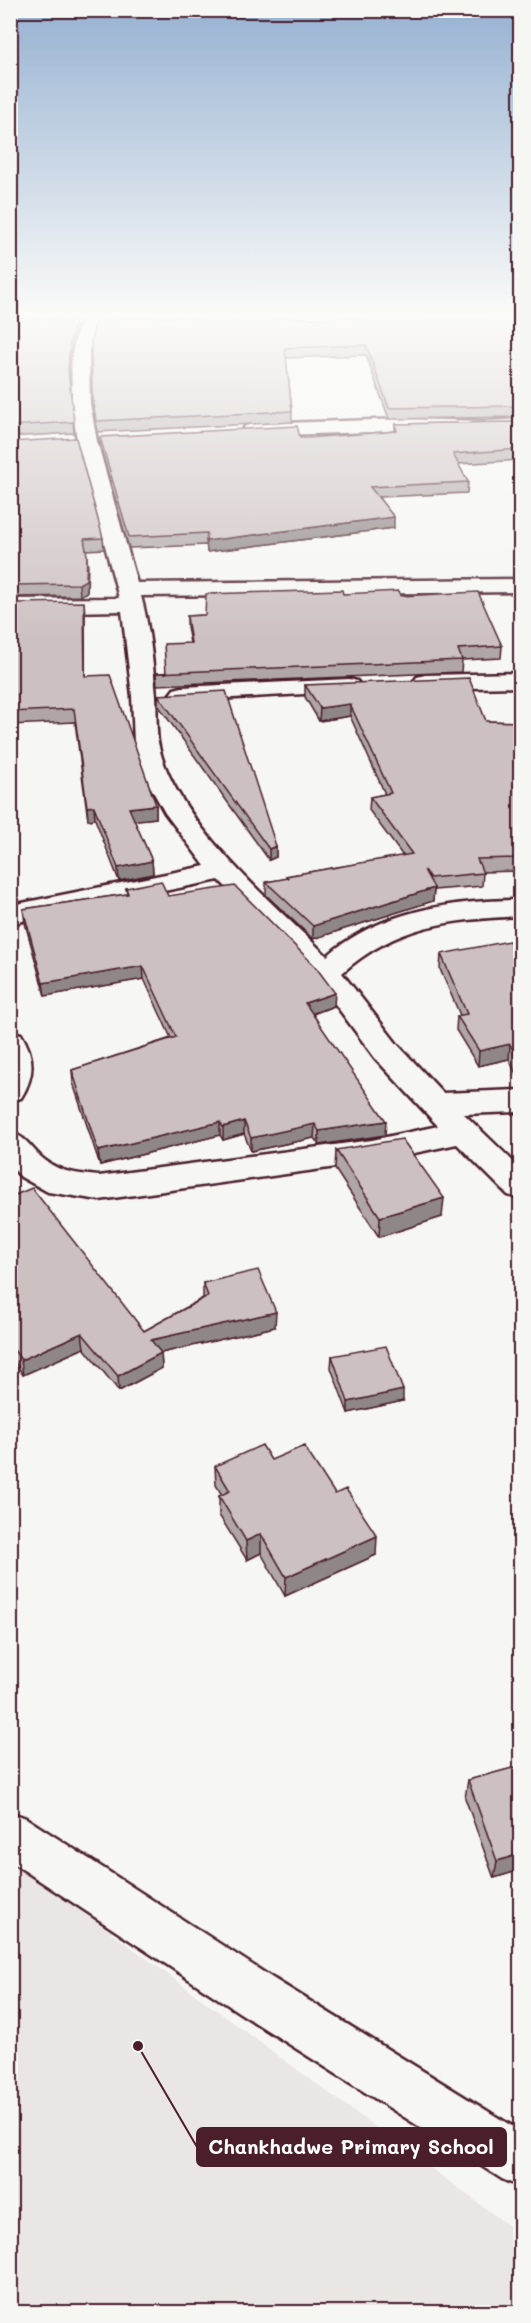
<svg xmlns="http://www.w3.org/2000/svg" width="531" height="2323" viewBox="0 0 531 2323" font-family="Mali,sans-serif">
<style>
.built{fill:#e9e6e3}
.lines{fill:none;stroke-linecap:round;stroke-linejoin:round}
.street-casing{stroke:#4a1f2b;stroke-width:5}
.street{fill:#f6f6f2;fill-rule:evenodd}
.wall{fill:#afa6a5;stroke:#4a1f2b;stroke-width:1.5}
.shaded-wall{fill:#8f8786;stroke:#4a1f2b;stroke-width:1.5}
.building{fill:#ccc1c0;stroke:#4a1f2b;stroke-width:1.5}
.leader{fill:none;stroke:#4a1f2b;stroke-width:2}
.callout-dot{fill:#4a1f2b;stroke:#f6f6f2;stroke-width:2}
.callout{fill:#4a1f2b;stroke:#4a1f2b;stroke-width:2}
.callout-label{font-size:20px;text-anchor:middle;font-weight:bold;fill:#fff}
</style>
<rect width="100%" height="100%" fill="#f6f6f2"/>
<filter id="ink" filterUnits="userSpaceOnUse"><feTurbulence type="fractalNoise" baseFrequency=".0167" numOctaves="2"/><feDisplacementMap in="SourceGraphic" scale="12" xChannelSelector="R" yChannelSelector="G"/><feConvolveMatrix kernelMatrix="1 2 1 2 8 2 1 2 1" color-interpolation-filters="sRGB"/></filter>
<g filter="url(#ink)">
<path class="built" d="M10,1858L520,2234V2312H11Z"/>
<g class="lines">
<defs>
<path id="street" d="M82,318H98L89,351L90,403L97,441L137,583L520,579V592L141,596C150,628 153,664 156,696C157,711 156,727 158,742C172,819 272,902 327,956C378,911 454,900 520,900V916C450,920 397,924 342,973L397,1044L443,1093L520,1090V1112L464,1114L520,1168V1199L508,1195L457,1144L372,1162L99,1200L48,1192L21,1177L10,1165V1132C28,1137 32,1151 46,1161C62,1173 79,1174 99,1176L372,1140L438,1126L375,1058L316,978L219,880L35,917L10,925V907L17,904L205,866L165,813L145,777L134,743L132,696L122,611L10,613V599L119,598L77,441L72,403L71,351Z
M404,419L487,421L520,419V431L487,433L404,431L252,436L245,434L243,430L245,426L252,424Z
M520,673V687L425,689L417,687L413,682L417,677L425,675Z
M349,679L357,681L361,686L357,691L182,701L174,699L170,694L174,689L182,687Z
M10,1031L21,1034C35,1056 35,1076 21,1098L10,1101Z
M10,1812L26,1818L274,1979L520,2131V2187L502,2179L240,2013L10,1861Z"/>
</defs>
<use href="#street" class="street-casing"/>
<use href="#street" class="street"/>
</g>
<path class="wall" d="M10,318L76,329L71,354L69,379L74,433L10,437Z
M96,318H520V417L389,419L366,355L286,358L292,411V422L97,432L92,392Z
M520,422V460L458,464L468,482L467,493L379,497L394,528L207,552V545L129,548L101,448L100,437H300L307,438L395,431V424Z
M10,442L103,538L104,549L86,550L88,567L87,592L80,596L10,597Z
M343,594L401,596L502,646L501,658L462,660L461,672L157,685L156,673H166L190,643L187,627V616L205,615Z
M10,603L85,614V676L156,805V818L134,820L152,861L153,874L119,881L95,819L88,820L75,722L10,725Z
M305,685L486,721L520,722V871L483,872V873L482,886L434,890L433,901L313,939L266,895V882L286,879V876L403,856L369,810L370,797L385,794L350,716L319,721L305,697Z
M158,695L276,846V857L269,860L158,705Z
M126,888L168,896L334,1006L313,1014L385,1135L319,1145L314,1138L251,1151L244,1134L223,1140L220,1135L100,1165L73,1083L72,1070L171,1038L144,979L45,996L25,923L23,909L127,894Z
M441,954L520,959V1076H517L509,1059L478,1066L456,1030L457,1016L460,1015L440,969Z
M336,1150L442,1217L379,1237L335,1169Z
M10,1197L144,1331L203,1298V1283L275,1327L161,1353L162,1368L119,1391L84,1348L23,1375L10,1355Z
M332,1356L403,1401L348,1413L331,1368Z
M271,1460L376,1555L285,1596L261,1553L247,1560L219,1515V1496L222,1495L216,1485L215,1466Z
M520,1766V1870L494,1878L465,1798L468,1780Z"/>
<path class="shaded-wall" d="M75,319L76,329L71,354L69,381L68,370L70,344Z
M394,517V528L207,552L206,541Z
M87,555V592L80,596L79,584Z
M84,602L85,614V689V676Z
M350,704V716L319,721L320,708Z
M156,805V818L130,821L129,808Z
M94,806L95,819L88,820L87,807Z
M276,846V857L269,860V849Z
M152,861L153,874L119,881L118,868Z
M434,888L433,901L313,939V926Z
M143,966L144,979L45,996L43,983Z
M335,993L334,1006L305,1016V1003Z
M510,1044L509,1059L478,1066L479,1051Z
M520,1061V1076H517L519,1062Z
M244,1121V1134L223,1140V1127Z
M386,1121L385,1135L319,1145V1131Z
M220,1122V1135L100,1165L98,1151Z
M315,1124L314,1138L251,1151V1138Z
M444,1198L442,1217L379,1237L380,1217Z
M276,1312L275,1327L152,1355L151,1340Z
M82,1333L84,1348L23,1375L21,1360Z
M161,1353L162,1368L119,1391L118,1376Z
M403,1390V1401L348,1413V1402Z
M261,1534V1553L247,1560L246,1541Z
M377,1536L376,1555L285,1596L286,1577Z
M520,1854V1870L494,1878L497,1861Z"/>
<path class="building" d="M10,318L75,319L70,344L68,370L74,422L10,426Z
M96,318H520V406L389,408L366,345L285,348L292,411L96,421L92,392L91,341Z
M520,422V449L453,454L468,482L370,487L394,517L206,541L207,533L129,537L100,437L297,426L300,437L307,438L397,431L395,424Z
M76,438L103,538L84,539L87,555L86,580L79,584L10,585V442Z
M342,590L343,594L399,591L401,596L478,592L502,646L458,649L462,660L156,673H166L164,644L191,643L187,616L205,615L206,594Z
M84,602L85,676L110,675L156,805L129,808L152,861L118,868L94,806L87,807L74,709L10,712V603Z
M469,678L486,721L520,722V858L477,859L483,873L430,878L424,870L434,888L313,926L266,882L288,878L286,876L412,854L370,797L391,793L350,704L320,708L305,685Z
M226,691L276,846L269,849L158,695Z
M161,881L168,896L235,886L315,966L335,993L305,1003L386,1121L319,1131L315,1124L251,1138L244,1121L223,1127L220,1122L98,1151L72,1070L176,1037L143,966L43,983L23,909L128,894L126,888Z
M509,941L520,959V1061L519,1062L510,1044L479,1051L457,1016L467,1014L441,954Z
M402,1139L444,1198L380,1217L336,1150Z
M32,1188L144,1331L208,1296L203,1283L258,1270L276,1312L151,1340L161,1353L118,1376L82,1333L21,1360L10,1344V1197Z
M386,1346L403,1390L348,1402L332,1356Z
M262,1445L271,1460L304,1446L335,1494L346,1489L377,1536L286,1577L261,1534L246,1541L219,1496L230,1491L215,1466Z
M520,1766V1854L497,1861L468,1780Z"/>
</g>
<linearGradient id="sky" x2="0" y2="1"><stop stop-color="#96b1d1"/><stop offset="0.49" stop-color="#fbfbf9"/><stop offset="1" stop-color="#fbfbf9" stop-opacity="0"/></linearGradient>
<rect width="531" height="643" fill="url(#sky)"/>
<path class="leader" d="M138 2046L197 2147"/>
<circle class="callout-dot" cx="138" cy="2046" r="6"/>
<rect class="callout" x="197" y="2128" width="309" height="38" rx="6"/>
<g class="callout-label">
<text x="351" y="2154">Chankhadwe Primary School</text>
</g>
<rect width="531" height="2323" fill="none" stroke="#f6f6f2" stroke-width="36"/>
<rect x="18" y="18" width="495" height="2287" fill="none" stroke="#4a1f2b" stroke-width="2" filter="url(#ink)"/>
</svg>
